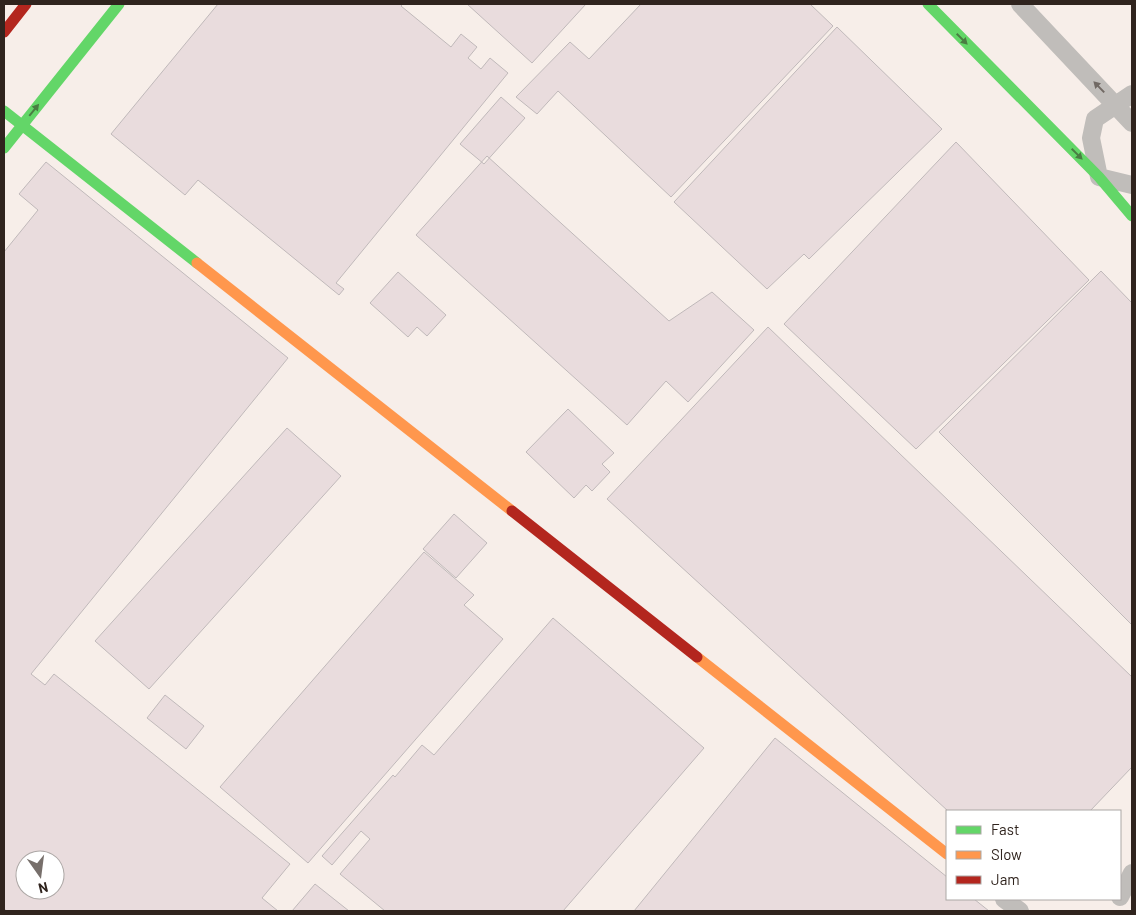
<svg xmlns="http://www.w3.org/2000/svg" width="1136" height="915" viewBox="0 0 1136 915" font-family="Barlow,sans-serif">
<style>
.built{fill:#f7eee9;fill-rule:evenodd}
.building{fill:#e9dcdd;stroke:#c0b9ba;fill-rule:evenodd}
.lines{fill:none;stroke-linecap:round;stroke-linejoin:round}
.street{stroke:#c0bdba;stroke-width:18}
.fast{stroke:#63d668;stroke-width:11}
.slow{stroke:#ff974d;stroke-width:11}
.jam{stroke:#b3261e;stroke-width:11}
.oneway{fill:#4a7d43}
.oneway2{fill:#716964}
</style>
<rect width="100%" height="100%" fill="#fbfbfb"/>
<path class="built" d="M4,4H1132V911H4ZM947,811H1120V899H947ZM25,860H55V890H25Z"/>
<path class="building" d="M218,4H403L401,6L451,47L461,34L477,47L468,58L481,69L490,58L508,73L336,283L344,289L339,295L198,180L185,195L111,134Z
M467,4H586L532,63Z
M641,4H810L833,26L671,197L558,91L537,114L516,97L570,42L589,59Z
M837,27L942,129L809,259L804,254L767,289L674,202Z
M501,97L525,118L484,164L460,144Z
M956,142L1089,280L916,449L784,324Z
M487,156L669,321L712,292L754,330L688,402L666,381L627,425L416,235Z
M46,162L288,358L31,674L45,685L54,674L290,864L262,898L278,911H7L4,909V252L38,210L19,194ZM25,860H55V890H25Z
M1101,271L1132,303V625L939,432Z
M398,272L446,315L427,336L417,327L408,337L370,303Z
M768,327L1132,677V767L1090,811H948L607,499Z
M568,409L614,453L602,464L610,472L592,491L586,485L574,498L526,452Z
M287,428L341,476L149,689L95,641Z
M454,514L487,543L456,578L423,549Z
M424,552L474,595L464,605L503,639L308,863L220,787Z
M553,618L704,748L563,911H385L340,874L370,839L361,831L332,865L322,856L393,775L395,777L422,745L434,755Z
M165,695L204,726L186,749L147,718Z
M775,738L947,877V899H974L989,911H634Z
M315,884L349,911H292Z"/>
<g class="lines">
<path class="street" d="M1020,4L1132,123
M1132,94L1095,119L1091,138L1099,177L1132,185
M1120,897L1132,873
M1004,899L1020,911"/>
<path class="fast" d="M928,4L1099,177L1132,216
M4,111L197,263
M4,148L119,4"/>
<path class="slow" d="M197,263L512,511
M697,657L947,854"/>
<path class="jam" d="M4,32L26,4
M512,511L697,657"/>
</g>
<defs><path id="oneway-solid" d="M-6-.8H1V-3.2L6.5 0L1 3.2V.8H-6Z" transform="scale(1.25)"/></defs>
<g class="oneway">
<use href="#oneway-solid" transform="translate(962 39) rotate(45)"/>
<use href="#oneway-solid" transform="translate(34 110) rotate(-51)"/>
<use href="#oneway-solid" transform="translate(1077 154) rotate(45)"/>
</g>
<use class="oneway2" href="#oneway-solid" transform="translate(1099 87) rotate(-134)"/>
<rect width="1136" height="915" fill="none" stroke="#30241e" stroke-width="10"/>
<rect x="946" y="810" width="175" height="90" fill="#ffffff" stroke="#aca7a5"/>
<rect x="956" y="826" width="25" height="8" fill="#63d668" stroke="#aca7a5"/>
<text x="991" y="835" font-size="15" fill="#30241e">Fast</text>
<rect x="956" y="851" width="25" height="8" fill="#ff974d" stroke="#aca7a5"/>
<text x="991" y="860" font-size="15" fill="#30241e">Slow</text>
<rect x="956" y="876" width="25" height="8" fill="#b3261e" stroke="#aca7a5"/>
<text x="991" y="885" font-size="15" fill="#30241e">Jam</text>
<g transform="translate(40 875) rotate(166)"><circle r="24" fill="#ffffff" stroke="#aca7a5"/>
<path d="M0-4L9 19L0 12L-9 19Z" fill="#776f6b"/>
<text y="-8" font-size="14" font-weight="bold" text-anchor="middle" fill="#30241e">N</text>
</g>
</svg>
